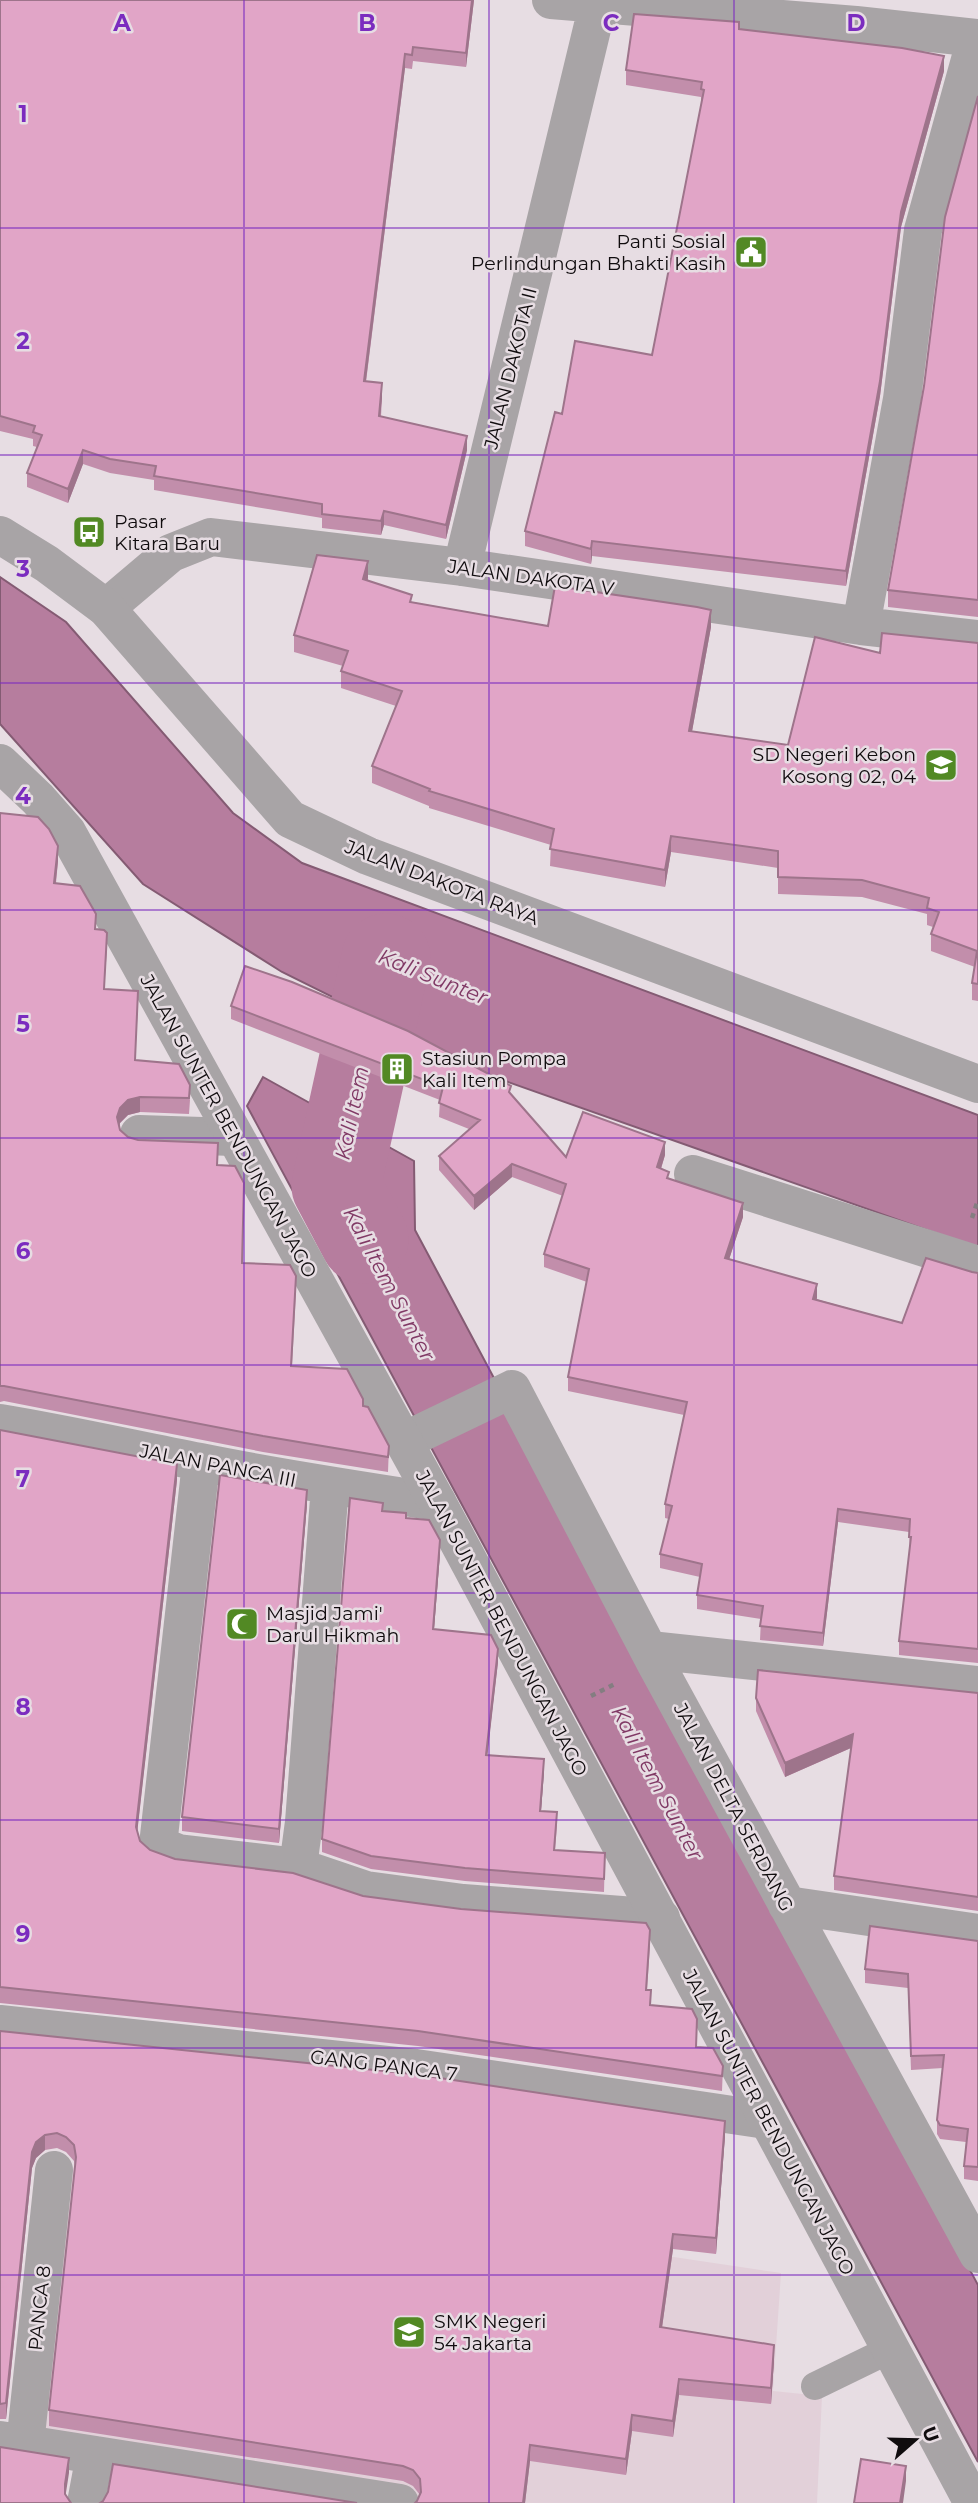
<svg xmlns="http://www.w3.org/2000/svg" width="978" height="2503" viewBox="0 0 978 2503" font-family="Montserrat,sans-serif">
<style>
.built{fill:#e2d0d9}
.water{fill:#b67d9e;stroke:#845b73;stroke-width:2}
.lines{fill:none;stroke-linecap:round;stroke-linejoin:round}
.river{stroke:#b67d9e;stroke-width:89}
.path{stroke:#847d81;stroke-width:4.5;stroke-dasharray:5 5;stroke-linecap:butt}
.service{stroke:#a8a4a6;stroke-width:28}
.minor{stroke:#a8a4a6;stroke-width:38}
.tertiary{stroke:#a8a4a6;stroke-width:38}
.wall{fill:#c28eab}
.shaded-wall{fill:#9e748b}
.building{fill:#e1a5c7;stroke:#9e748b;stroke-width:2}
.grid{fill:none;stroke:#7b2cbf;stroke-width:2;stroke-opacity:0.55}
.labels{text-anchor:middle;stroke-width:5;stroke-linejoin:round;paint-order:stroke}
.poi-label{font-size:19px;fill:#100c0e;stroke:#e7dde3;text-anchor:start}
.street-label{font-size:19px;fill:#100c0e;stroke:#e7dde3}
.water-label{font-size:21px;font-style:italic;fill:#803965;stroke:#e7dde3}
.grid-label{font-size:23px;text-anchor:middle;font-weight:bold;fill:#7b2cbf;stroke:#e7dde3;stroke-width:5;stroke-linejoin:round;paint-order:stroke}
</style>
<rect width="100%" height="100%" fill="#e7dde3"/>
<path class="built" d="M62,2166L781,2273L773,2391L822,2396L817,2503H421L28,2441Z"/>
<path class="water" d="M0,577L66,622L233,813L302,863L978,1115V1248L494,1077L282,972L143,884L0,724Z
M263,1077L414,1161L415,1230L978,2285V2462L247,1106Z"/>
<g class="lines">
<path class="river" d="M364,1239L336,1186L386,958"/>
<path class="path" d="M972,1218L978,1200
M591,1696L615,1684"/>
<path class="service" d="M815,2386L891,2349"/>
<path class="minor" d="M551,0L856,25L978,38
M462,567L599,0
M106,608L171,553L211,537L462,567L861,626L978,639
M861,626L902,399L923,230L976,38
M139,1134L234,1137
M693,1174L978,1265
M0,1423C67,1434 133,1449 200,1462C278,1478 358,1490 437,1502
M404,1441L512,1389L656,1664L978,2254
M201,1463L158,1845L178,1853L298,1867
M330,1486L304,1822L298,1867L366,1890L463,1903L661,1918
M650,1650L978,1685
M787,1905L978,1933
M0,2024L416,2068L766,2120
M0,2440L400,2503
M25,2445L54,2170
M86,2503L95,2455"/>
<path class="tertiary" d="M0,535L47,564L106,608L290,819L368,856L978,1084
M0,763L38,799L67,832L437,1502L973,2503"/>
</g>
<path class="wall" d="M0,0H474L466,67L413,61L412,69L405,68L366,382L382,397L381,417L467,450L446,539L384,525L381,535L322,528V518L154,490V480L110,473L83,464L68,503L27,487V473L37,447L33,446V439L0,431Z
M739,29L944,71L901,227L880,396L846,586L592,556L591,564L525,546V531L562,414L652,355L701,104V97L626,85V70Z
M978,96V617L888,607V590Z
M368,578V580L412,602L548,626L711,627L692,731L788,745L880,653L978,643V1001L972,1000V983L975,967L931,951V934L933,927L927,925V914L862,897L778,894V868L671,852L665,887L550,866L551,845L429,808V806L372,783V766L396,706L341,688V671L343,666L294,652V635Z
M0,813L58,861L56,883L96,929L107,949L104,990L138,1006L135,1060L179,1064L190,1100L189,1114L140,1112L128,1115L120,1123V1130L128,1137L218,1165L242,1263L296,1291L292,1366L363,1406L389,1446L388,1472L263,1452L4,1401L0,1402Z
M231,1006L511,1095L566,1157L665,1155L661,1169L669,1178L743,1217L729,1259L817,1298L816,1299L902,1323L972,1272L978,1273V1663L899,1655V1641L910,1551L909,1532L838,1522L823,1646L760,1640L761,1619L697,1609V1595L700,1577L660,1568V1554L669,1519L665,1518V1504L684,1415L568,1391V1377L587,1282L544,1267V1254L563,1196L512,1177L474,1210L439,1170V1156L469,1129L439,1117L440,1100L231,1019Z
M0,1430L177,1480L137,1832L140,1841L150,1850L175,1859L363,1896L650,1946L647,1990L651,2005L697,2034L696,2047L723,2066L722,2091L418,2046L0,2003Z
M307,1504L279,1843L182,1831V1817Z
M383,1511L406,1518L440,1554L434,1629L498,1662L487,1755L544,1772L541,1811L557,1825L555,1850L605,1853L604,1892L465,1881L371,1869L322,1852V1839Z
M978,1693V1911L834,1890V1876L851,1748L785,1777L756,1711V1698Z
M976,1941H978V2181L964,2179V2166L966,2142L940,2139L937,2134V2120L943,2068L911,2070L908,1988L865,1983V1969Z
M0,2031L725,2136L716,2254L673,2249L662,2327L774,2360L771,2404L679,2395L673,2437L632,2431L626,2475L530,2461L525,2503H415L417,2501L420,2495L413,2486L403,2481L49,2426V2410L75,2167L74,2161L66,2152L57,2148L45,2150L36,2158L32,2168L6,2419H0Z"/>
<path class="shaded-wall" d="M472,0H474L466,67V53Z
M405,54V68L364,396V381Z
M944,56V71L901,227L880,396L846,586V571L901,212Z
M382,383V397L379,430V416Z
M467,436V450L446,539V525Z
M83,450V464L68,503V489Z
M384,511V525L381,535V521Z
M592,541V556L591,564V549Z
M368,561V578L363,595V579Z
M711,610V627L689,748V731Z
M671,836V852L665,887V870Z
M58,846V861L54,898V883Z
M140,1097V1112L128,1115L120,1123L117,1133V1117L120,1108L128,1100Z
M665,1142V1155L657,1181V1167Z
M512,1164V1177L474,1210V1196Z
M743,1203V1217L725,1272V1258Z
M817,1284V1298L813,1312V1299Z
M177,1464V1480L136,1843V1827Z
M307,1490V1504L279,1843V1829Z
M838,1509V1522L823,1646V1633Z
M440,1540V1554L433,1642V1629Z
M498,1649V1662L486,1768V1755Z
M853,1734V1747L785,1777V1763Z
M544,1759V1772L540,1824V1811Z
M725,2121V2136L716,2254V2238Z
M45,2135V2150L36,2158L32,2168L6,2419V2403L32,2152L36,2142Z
M673,2234V2249L660,2342V2327Z
M774,2345V2360L771,2404V2388Z
M679,2379V2395L673,2437V2421Z
M632,2415V2431L626,2475V2459Z
M530,2445V2461L525,2503H523Z
M69,2458V2473L65,2499V2484Z
M906,2466V2481L903,2503H900Z"/>
<path class="building" d="M0,0H472L466,53L413,47L412,55L405,54L364,381L382,383L379,416L467,436L446,525L384,511L381,521L322,514V504L154,476L156,466L110,459L83,450L68,489L27,473L42,435L33,432L35,426L0,416Z
M634,14L739,22V29L902,48L944,56L901,212L880,381L846,571L592,541L591,549L525,531L555,412L562,414L575,341L652,355L704,90L701,89L702,82L626,70Z
M978,96V600L888,590L924,386L945,217Z
M317,555L368,561L363,579L412,595L410,602L548,626L555,586L697,607L711,610L689,731L788,745L815,637L880,653L882,633L978,643V984L972,983L977,951L931,934L939,912L927,908L929,898L862,880L778,877V851L671,836L665,870L550,849L554,829L429,791L430,789L372,766L402,691L341,671L348,651L294,635Z
M0,813L38,817L49,829L58,846L54,883L80,886L96,914L95,929L104,930L107,933L104,989L138,991L135,1060L179,1064L190,1085L189,1098L140,1097L128,1100L120,1108L117,1117L120,1130L128,1137L138,1140L218,1143L217,1165L235,1166L244,1183L242,1263L290,1265L296,1276L291,1366L347,1369L363,1399V1406L368,1407L389,1446L388,1457L263,1436L4,1386H0Z
M245,966L292,982L408,1031L511,1086L509,1092L566,1157L583,1112L665,1142L657,1167L669,1172L667,1178L743,1203L725,1258L817,1284L813,1299L902,1323L926,1258L972,1272L978,1273V1649L899,1641L911,1537H909L910,1519L838,1509L823,1633L760,1626L763,1606L697,1595L702,1564L660,1554L672,1506L665,1504L687,1402L568,1377L589,1269L544,1254L566,1184L512,1164L474,1196L439,1156L480,1120L439,1103L443,1087L231,1006Z
M0,1430L177,1464L136,1827L140,1841L150,1850L175,1859L293,1873L363,1896L461,1909L646,1923L650,1930L646,1990H651L650,2005L692,2009L697,2019L696,2047L713,2048L723,2066L722,2076L418,2031L0,1987Z
M220,1475L307,1490L279,1829L182,1817Z
M350,1498L383,1503L382,1511L406,1513V1518L429,1520L440,1540L433,1629L491,1635L498,1649L486,1755L544,1759L540,1811L557,1812L554,1850L605,1853L604,1879L465,1868L371,1856L322,1839Z
M758,1670L978,1693V1897L834,1876L853,1734L785,1763L756,1698Z
M870,1926L978,1941V2167L964,2166L968,2129L940,2125L937,2120L944,2055L911,2056L908,1974L865,1969Z
M0,2031L413,2074L725,2121L716,2238L673,2234L660,2327L774,2345L771,2388L679,2379L673,2421L632,2415L626,2459L530,2445L523,2503H415L417,2501L421,2492L420,2479L413,2470L403,2466L49,2410L76,2157L74,2145L66,2137L57,2133L45,2135L36,2142L32,2152L6,2403L0,2404Z
M0,2447L69,2458L65,2484V2494L71,2503H0Z
M861,2459L906,2466L900,2503H854Z
M113,2464L357,2503H100L103,2501L108,2492Z"/>
<path class="grid" d="M244,0V2503M489,0V2503M734,0V2503M0,228H978M0,455H978M0,683H978M0,910H978M0,1138H978M0,1365H978M0,1593H978M0,1820H978M0,2048H978M0,2275H978"/>
<defs>
<symbol id="civic-square" viewBox="-11 -11 22 22"><rect x="-9" y="-9" width="18" height="18" rx="4" fill="#528924" stroke="#e7dde3"/><path d="M-.6-6.5H3V-4.5H.6V-3L4-1V1h2V6H-6V1h2V-1L-.6-3ZM-1.2 2.5V6h2.4V2.5Z" fill="#fff"/></symbol>
<symbol id="bus-square" viewBox="-11 -11 22 22"><rect x="-9" y="-9" width="18" height="18" rx="4" fill="#528924" stroke="#e7dde3"/><path d="M-5-6H5V4H4V6H2V4H-2V6H-4V4H-5ZM-3.5-4V0h7V-4ZM-3.5 1.2v1.5H-2V1.2ZM2 1.2v1.5H3.5V1.2Z" fill="#fff"/></symbol>
<symbol id="school-square" viewBox="-11 -11 22 22"><rect x="-9" y="-9" width="18" height="18" rx="4" fill="#528924" stroke="#e7dde3"/><path d="M0-5L7-2L0 1L-7-2ZM-4 1L0 2.5L4 1V4Q0 6-4 4Z" fill="#fff"/></symbol>
<symbol id="building-square" viewBox="-11 -11 22 22"><rect x="-9" y="-9" width="18" height="18" rx="4" fill="#528924" stroke="#e7dde3"/><path d="M-4-6H4V6H1V3H-1V6H-4ZM-2.5-4.3h1.7v1.8h-1.7ZM.8-4.3h1.7v1.8H.8ZM-2.5-1h1.7V.8h-1.7ZM.8-1h1.7V.8H.8Z" fill="#fff"/></symbol>
<symbol id="mosque-square" viewBox="-11 -11 22 22"><rect x="-9" y="-9" width="18" height="18" rx="4" fill="#528924" stroke="#e7dde3"/><path d="M3.5-4.9A6 6 0 1 0 3.5 4.9A5 5 0 1 1 3.5-4.9Z" fill="#fff"/></symbol>
</defs>
<g fill-rule="evenodd">
<use href="#civic-square" x="732" y="233" width="38" height="38"/>
<use href="#bus-square" x="70" y="513" width="38" height="38"/>
<use href="#school-square" x="922" y="746" width="38" height="38"/>
<use href="#building-square" x="378" y="1050" width="38" height="38"/>
<use href="#mosque-square" x="223" y="1605" width="38" height="38"/>
<use href="#school-square" x="390" y="2313" width="38" height="38"/>
</g>
<g class="labels">
<g class="poi-label">
<text x="726" y="248" text-anchor="end">Panti Sosial<tspan x="726" dy="22">Perlindungan Bhakti Kasih</tspan></text>
<text x="114" y="528">Pasar<tspan x="114" dy="22">Kitara Baru</tspan></text>
<text x="916" y="761" text-anchor="end">SD Negeri Kebon<tspan x="916" dy="22">Kosong 02, 04</tspan></text>
<text x="422" y="1065">Stasiun Pompa<tspan x="422" dy="22">Kali Item</tspan></text>
<text x="266" y="1620">Masjid Jami'<tspan x="266" dy="22">Darul Hikmah</tspan></text>
<text x="434" y="2328">SMK Negeri<tspan x="434" dy="22">54 Jakarta</tspan></text>
</g>
<g class="street-label">
<text transform="translate(510 368) rotate(-76)" y="7">JALAN DAKOTA II</text>
<text transform="translate(531 577) rotate(8)" y="7">JALAN DAKOTA V</text>
<text transform="translate(442 882) rotate(21)" y="7">JALAN DAKOTA RAYA</text>
<text transform="translate(229 1126) rotate(61)" y="7">JALAN SUNTER BENDUNGAN JAGO</text>
<text transform="translate(218 1465) rotate(11)" y="7">JALAN PANCA III</text>
<text transform="translate(502 1623) rotate(62)" y="7">JALAN SUNTER BENDUNGAN JAGO</text>
<text transform="translate(734 1807) rotate(62)" y="7">JALAN DELTA SERDANG</text>
<text transform="translate(384 2065) rotate(7)" y="7">GANG PANCA 7</text>
<text transform="translate(769 2122) rotate(62)" y="7">JALAN SUNTER BENDUNGAN JAGO</text>
<text transform="translate(39 2308) rotate(-84)" y="7">PANCA 8</text>
</g>
<g class="water-label">
<text transform="translate(433 977) rotate(22)" y="7">Kali Sunter</text>
<text transform="translate(352 1113) rotate(-78)" y="7">Kali Item</text>
<text transform="translate(389 1284) rotate(62)" y="7">Kali Item Sunter</text>
<text transform="translate(657 1783) rotate(62)" y="7">Kali Item Sunter</text>
</g>
</g>
<g class="grid-label">
<text x="122" y="31">A</text>
<text x="367" y="31">B</text>
<text x="611" y="31">C</text>
<text x="856" y="31">D</text>
<text x="23" y="122">1</text>
<text x="23" y="349">2</text>
<text x="23" y="577">3</text>
<text x="23" y="804">4</text>
<text x="23" y="1032">5</text>
<text x="23" y="1259">6</text>
<text x="23" y="1487">7</text>
<text x="23" y="1715">8</text>
<text x="23" y="1942">9</text>
</g>
<g transform="translate(915 2440) rotate(70)" stroke="#e7dde3" stroke-width="5" paint-order="stroke">
<path d="M0-5L12 26L0 18L-12 26Z" fill="#100c0e"/>
<text y="-10" font-size="19" font-weight="bold" text-anchor="middle" fill="#100c0e">U</text>
</g>
</svg>
